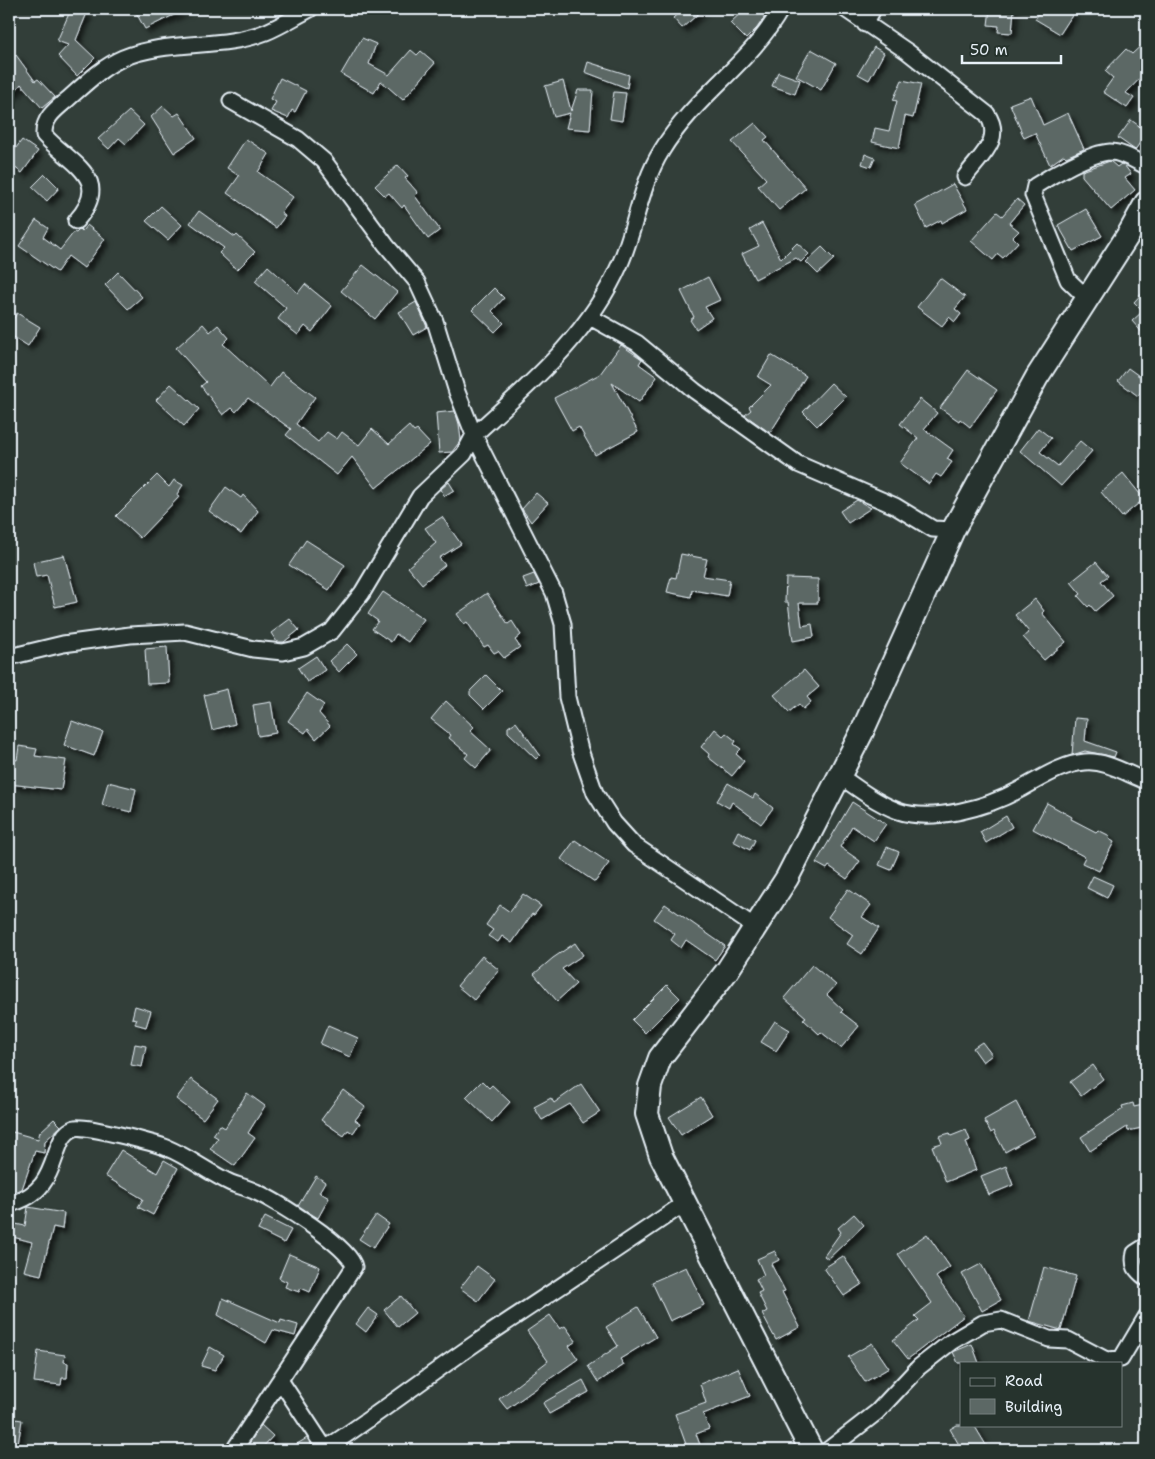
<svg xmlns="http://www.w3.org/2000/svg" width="1155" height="1459" viewBox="0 0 1155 1459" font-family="'Shantell Sans',sans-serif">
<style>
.building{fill:#5c6865;stroke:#e8f1f8;filter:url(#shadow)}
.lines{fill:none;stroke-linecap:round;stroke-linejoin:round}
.minor-casing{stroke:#e8f1f8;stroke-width:19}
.secondary-casing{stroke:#e8f1f8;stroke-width:26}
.minor{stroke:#26332d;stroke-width:15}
.secondary{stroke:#26332d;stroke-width:22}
</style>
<defs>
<filter id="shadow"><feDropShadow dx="4.5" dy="4.5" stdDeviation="2.5" flood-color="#0009"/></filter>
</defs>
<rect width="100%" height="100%" fill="#323e39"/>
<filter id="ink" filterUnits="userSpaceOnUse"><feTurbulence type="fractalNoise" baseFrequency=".02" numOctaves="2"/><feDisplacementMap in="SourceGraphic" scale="10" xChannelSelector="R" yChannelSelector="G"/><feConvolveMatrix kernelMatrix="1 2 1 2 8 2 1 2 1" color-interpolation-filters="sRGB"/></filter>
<g filter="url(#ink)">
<path class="building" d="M71,9L87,13L76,40L95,58L77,76L58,56L68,45L57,41Z
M134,9H186L145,29Z
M683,9H704L682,28L673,18Z
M745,9H770L757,28L746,39L730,23Z
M990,9H1014L1012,33L998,32L999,26L988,25Z
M1042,9H1065L1073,14L1060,34L1035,19Z
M362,38L376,44L369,64L389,75L411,50L417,55L421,51L435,63L403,100L381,81L374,93L341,74Z
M1146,41V72L1126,93L1134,98L1127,108L1103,92L1113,78L1105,71L1126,49L1132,54Z
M874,47L884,53L869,80L858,74Z
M811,49L836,63L821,90L796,76Z
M16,55L35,81L38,79L55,97L42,108L21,84L9,99V60Z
M588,62L629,75L627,88L585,72Z
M778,72L800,80L795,94L772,86Z
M280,78L306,91L295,112L292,110L288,118L271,111L276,102L270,99Z
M902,80L921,84L913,118L905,116L899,148L872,142L875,128L889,131L897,101L893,100Z
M563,81L571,111L578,90H593L590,130L566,128L570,113L554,117L545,86Z
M614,92L626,93L622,121L610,119Z
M1031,96L1043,125L1068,113L1084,149L1066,157L1064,155L1050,165L1035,133L1024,138L1010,104Z
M163,106L174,116L179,113L196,138L174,153L151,117Z
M129,111L144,125L126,144L119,138L109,149L98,139Z
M1131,120L1146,131V134L1135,150L1118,138Z
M755,123L768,137L764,140L806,188L779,210L758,186L766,179L732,142Z
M246,139L269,154L258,172L293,197L281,213L285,216L276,228L227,193L239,176L227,168Z
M22,140L38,151L22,173L9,163V157Z
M865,154L875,158L871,167L862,164Z
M1110,161L1117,167L1121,164L1124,165L1131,174L1125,178L1135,190L1111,210L1082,176V171Z
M398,165L408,176L405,178L418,193L415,196L440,230L428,239L404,205L402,208L389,193L385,196L375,186Z
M45,174L59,188L47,201L32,187Z
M953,184L967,209L942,223L941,220L926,228L915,205Z
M1017,199L1024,205L1009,223L1019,231L1013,237L1018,242L1003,258L998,254L993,260L971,241L997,212L1002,216Z
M161,206L182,225L168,240L146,221Z
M1086,209L1102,236L1073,251L1058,225Z
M199,211L235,237L237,235L255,252L237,270L219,253L224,248L190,223Z
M36,220L48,228L43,237L60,250L74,232L76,233L80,229L82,231L87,225L105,239L84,268L68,256L57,272L19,246Z
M762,223L781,259L797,243L809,254L801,262L796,258L755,279L742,254L759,246L750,230Z
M822,247L834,259L818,274L806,262Z
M363,265L397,292L375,319L341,291Z
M268,266L298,293L305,284L332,306L312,332L305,326L298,335L278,319L286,308L255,281Z
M118,272L142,297L128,309L105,285Z
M708,277L720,300L705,307L712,318L696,329L690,320L694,317L681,291Z
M940,278L965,297L955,309L961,314L955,322L949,317L942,326L917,307Z
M494,288L504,298L492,311L504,323L495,332L472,310Z
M1146,289V337L1132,321L1143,311L1134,302Z
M416,302L427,327L413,335L399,312Z
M17,313L40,327L28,346L9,334V326Z
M203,324L210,332L218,325L229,338L223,344L270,387L281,372L315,397L296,424L318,442L327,432L337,439L342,432L359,445L372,429L389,444L409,426L414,432L417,430L430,444L376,488L352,457L337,475L286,435L291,429L248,398L236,412L232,408L223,415L201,386L206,382L176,348Z
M621,345L642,359L639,364L657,377L639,402L612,383L638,432L595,455L579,427L572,431L554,398L600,374Z
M771,355L806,376L770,433L745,415L751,410L749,407L771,385L758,377Z
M1128,368L1146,381V384L1138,396L1118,381Z
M968,370L997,390L970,427L960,419L959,421L940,408Z
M831,383L846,397L817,426L803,412Z
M171,384L199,409L184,426L156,400Z
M920,399L937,413L924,429L953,450L947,459L952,462L941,477L936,474L929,484L900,463L918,438L900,424Z
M455,411L459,424L461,440L452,452L439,453L436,413Z
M1038,428L1051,438L1040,452L1058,466L1080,441L1092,451L1061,486L1020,451Z
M1123,473L1144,499L1122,517L1101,492Z
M157,475L169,487L174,480L183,485L177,494L179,497L140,538L116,516Z
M449,482L454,490L444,496L441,489Z
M226,487L241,498L243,495L258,511L241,534L209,511Z
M536,493L548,503L531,522L522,509Z
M857,500L871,508L848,523L840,511Z
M442,517L461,544L439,558L445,565L422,584L408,567L436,543L425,528Z
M306,540L345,565L329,590L289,565Z
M681,554L707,559L703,576L730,580L727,596L692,590L691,597L667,592L671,577L676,578Z
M64,555L77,602L55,607L47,575L36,577L33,562Z
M1096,562L1108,576L1101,581L1113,596L1095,611L1090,605L1088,607L1078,596L1081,594L1071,582Z
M534,574L539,584L527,589L523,578Z
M786,578L818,579V603H799L802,626L812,624L814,637L793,641L788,602H785Z
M383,592L424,619L408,642L396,634L391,642L372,629L378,621L368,614Z
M487,593L508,624L512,621L521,635L515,640L520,647L504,658L498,651L494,653L488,645L484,647L467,622L464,624L457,614Z
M1035,599L1044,611L1042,613L1066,642L1044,660L1023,637L1029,632L1015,615Z
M290,619L299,630L284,642H277L271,633Z
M347,644L357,654L339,672L329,661Z
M167,647L169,683L147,684L145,649Z
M316,656L325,670L307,682L298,668Z
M804,670L819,687L807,697L811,702L803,709L799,704L789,712L774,695Z
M486,675L502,691L484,709L470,695V691Z
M227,689L235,724L212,730L204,695Z
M307,693L324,705L319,713L330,726L316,739L308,729L305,733L288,721Z
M446,701L474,727L470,731L491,750L476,768L465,758L468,754L449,738L451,735L431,719Z
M271,702L276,733L258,736L253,705Z
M1075,718L1087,719L1085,741L1116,752L1114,757L1085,751L1072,755Z
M72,721L103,732L94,756L64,745Z
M516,722L540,755L536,759L508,732V727Z
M715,729L723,736L726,733L736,741L734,744L741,749L736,754L744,761L732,776L708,757L709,754L701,747Z
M19,746L37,749L35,756L66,760L61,790L9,784V758L17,760Z
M108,782L136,789L131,812L102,805Z
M728,783L753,798L755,794L773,808L761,824L732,802L729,808L717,801Z
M852,802L886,824L874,841L852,826L840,847L860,861L847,879L829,866L827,869L816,863Z
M1047,803L1072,817L1071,819L1096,832L1098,830L1110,836L1109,839L1114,842L1099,871L1082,863L1085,857L1033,829Z
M1006,816L1012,827L986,843L980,832Z
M738,831L755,840L750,850L733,841Z
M575,840L609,863L595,882L561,859Z
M887,847L899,852L891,870L879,865Z
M1093,876L1113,885L1107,898L1087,888Z
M848,889L871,905L862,917L879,928L862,954L847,944L853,935L828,917Z
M523,894L541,906L534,915L532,914L512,943L502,936L498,942L488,936L493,930L486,925L500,905L510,912Z
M665,904L725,946L715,960L686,940L681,948L671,940L675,934L654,919Z
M575,943L583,955L562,969L576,984L557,1001L534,974L553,958Z
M482,956L499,970L474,1000L457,986Z
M812,965L836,985L827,995L843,1010L841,1012L859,1026L841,1048L821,1032L819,1034L803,1019L806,1017L784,998Z
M667,985L680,998L645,1033L632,1020Z
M135,1006L151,1011L146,1027L135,1024L137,1019L132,1018Z
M775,1021L790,1030L776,1051L761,1042Z
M328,1025L358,1038L350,1057L320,1044Z
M982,1042L992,1055L983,1062L973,1048Z
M135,1044L146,1046L142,1067L131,1065Z
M1093,1065L1103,1079L1081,1096L1070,1082Z
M191,1079L218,1099L203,1119L176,1099Z
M482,1081L489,1088L492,1085L510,1102L492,1122L466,1097Z
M581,1084L600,1112L583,1123L570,1104L542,1120L534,1107L551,1098L554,1103Z
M343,1090L365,1107L355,1120L360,1123L353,1133L348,1130L344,1136L321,1120Z
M247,1093L265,1106L248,1133L255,1138L235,1166L210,1149L218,1138L213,1135L220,1125L225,1128Z
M701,1097L712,1115L681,1135L669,1117Z
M1016,1102L1034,1136L1005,1152L994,1131L991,1133L984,1120Z
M1133,1103L1134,1107L1143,1105L1146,1127L1128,1131L1127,1127L1090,1151L1081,1137L1123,1109L1122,1106Z
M54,1119L61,1126L45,1141L44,1153L35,1151L22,1189L9,1194V1131L38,1139L40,1132Z
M966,1130L970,1140L966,1142L976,1170L946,1182L932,1146L942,1143L939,1136L950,1133L951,1136Z
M121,1150L157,1173L164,1160L178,1168L153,1215L138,1207L143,1199L105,1176Z
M1006,1166L1013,1185L989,1195L981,1176Z
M316,1176L325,1182L319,1192L329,1198L318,1218L298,1206Z
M28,1207L64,1213L62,1229L53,1227L41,1275L24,1271L32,1242L9,1236L11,1223L25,1226Z
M854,1214L864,1225L828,1259L824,1256L841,1232L838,1228Z
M376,1215L389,1224L373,1248L359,1239Z
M265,1217L291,1230L284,1243L258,1230Z
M927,1234L950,1267L936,1277L964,1316L908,1359L893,1340L919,1320L915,1316L932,1303L898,1254Z
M775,1251L779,1260L771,1264L785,1291L782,1292L800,1327L776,1340L762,1314L767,1311L758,1293L762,1291L756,1279L764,1275L757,1259Z
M289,1254L320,1267L310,1292L301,1288L299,1292L285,1287L287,1282L279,1278Z
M843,1256L862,1284L844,1296L824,1268Z
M981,1264L1001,1300L982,1311L962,1274Z
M477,1266L495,1279L478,1301L460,1288Z
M686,1267L704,1305L670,1321L652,1282Z
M1044,1267L1076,1276L1061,1330L1029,1321Z
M401,1296L415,1313L398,1327L384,1310Z
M223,1298L280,1323L281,1320L298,1325L295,1336L273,1330L266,1343L218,1315Z
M638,1307L656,1337L620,1359L624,1365L598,1382L588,1366L618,1346L606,1327Z
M368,1308L378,1315L366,1332L356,1324Z
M550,1315L560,1329L565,1326L576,1341L569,1346L578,1359L507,1409L499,1399L548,1361L527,1331Z
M872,1343L889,1368L865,1382L848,1357Z
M972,1344L979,1363H958L953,1352Z
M210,1347L224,1355L215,1370L201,1366Z
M38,1351L65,1355L64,1362L68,1363L67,1378H62L61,1385L34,1382Z
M738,1368L750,1396L703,1414L709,1429L696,1434L702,1450H688L675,1414L706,1403L700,1384Z
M583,1380L589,1392L549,1414L543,1403Z
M9,1418L22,1420L17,1450H9Z
M261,1425L273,1436L260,1450H245Z
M957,1425H974L989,1450H962L950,1429Z
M307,1438L312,1446L305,1450H287Z"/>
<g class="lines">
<defs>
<path id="minor" d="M845,9L908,52L987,114C1004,140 980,156 965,177
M865,24L873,9
M231,101L298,139L324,161L386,245L417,282L435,321L457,392L474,435L554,593L563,624L567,697L580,750L595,793L614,823L634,845L755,927
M76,221C114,178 71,165 44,135C43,118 56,109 68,99C85,84 102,67 123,58C168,39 221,50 266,32C281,26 296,16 310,9
M1088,299L1068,280L1033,195L1035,186C1052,175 1090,153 1110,152C1122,152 1136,161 1146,166
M590,317L637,343L695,391L798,464L895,506L933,529L953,530
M9,657L63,644L130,635L185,632L253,649L283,652L304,647L332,631L362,593L420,496L464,454L474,435C530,384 589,335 620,264C636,228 640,185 662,150C694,97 751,63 781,9
M840,776C858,789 877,803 898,811C933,823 988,807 1019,790C1040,779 1061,764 1085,762C1106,760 1127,774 1146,781
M9,1204C65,1191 47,1137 75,1128C84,1125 155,1143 167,1148C189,1157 209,1173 231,1183C239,1186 248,1188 256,1192C276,1201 351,1247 354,1267L234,1450
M1146,1246L1135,1253C1132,1266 1136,1270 1146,1278
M280,1380L326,1450
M325,1449C379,1414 430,1374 483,1338C550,1293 618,1249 685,1203
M828,1450L877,1412L919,1367L951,1342L983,1323L1001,1320L1049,1339L1068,1340L1106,1360L1121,1359L1146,1317"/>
<path id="secondary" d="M811,1450L661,1156L647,1114L650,1086L660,1058L727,971L787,878L862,732L953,530L1037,377L1130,232L1146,203"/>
</defs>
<use href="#minor" class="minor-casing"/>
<use href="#secondary" class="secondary-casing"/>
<use href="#minor" class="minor"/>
<use href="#secondary" class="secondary"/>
</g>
</g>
<rect width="1155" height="1459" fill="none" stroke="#26332d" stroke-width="30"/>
<rect x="15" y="15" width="1125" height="1429" fill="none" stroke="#e8f1f8" stroke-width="2" filter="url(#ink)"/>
<rect x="960" y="1362" width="162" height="65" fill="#26332d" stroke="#747f7e"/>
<rect x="970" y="1378" width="25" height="8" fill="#26332d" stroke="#747f7e"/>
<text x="1005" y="1386" font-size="15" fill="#e8f1f8">Road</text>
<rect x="970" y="1399" width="25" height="15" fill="#5c6865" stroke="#747f7e"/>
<text x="1005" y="1412" font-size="15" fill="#e8f1f8">Building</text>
<path d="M962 55v8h99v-8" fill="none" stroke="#e8f1f8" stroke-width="2.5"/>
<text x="970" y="55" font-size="15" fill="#e8f1f8" stroke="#26332d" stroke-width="4" paint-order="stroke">50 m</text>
</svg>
